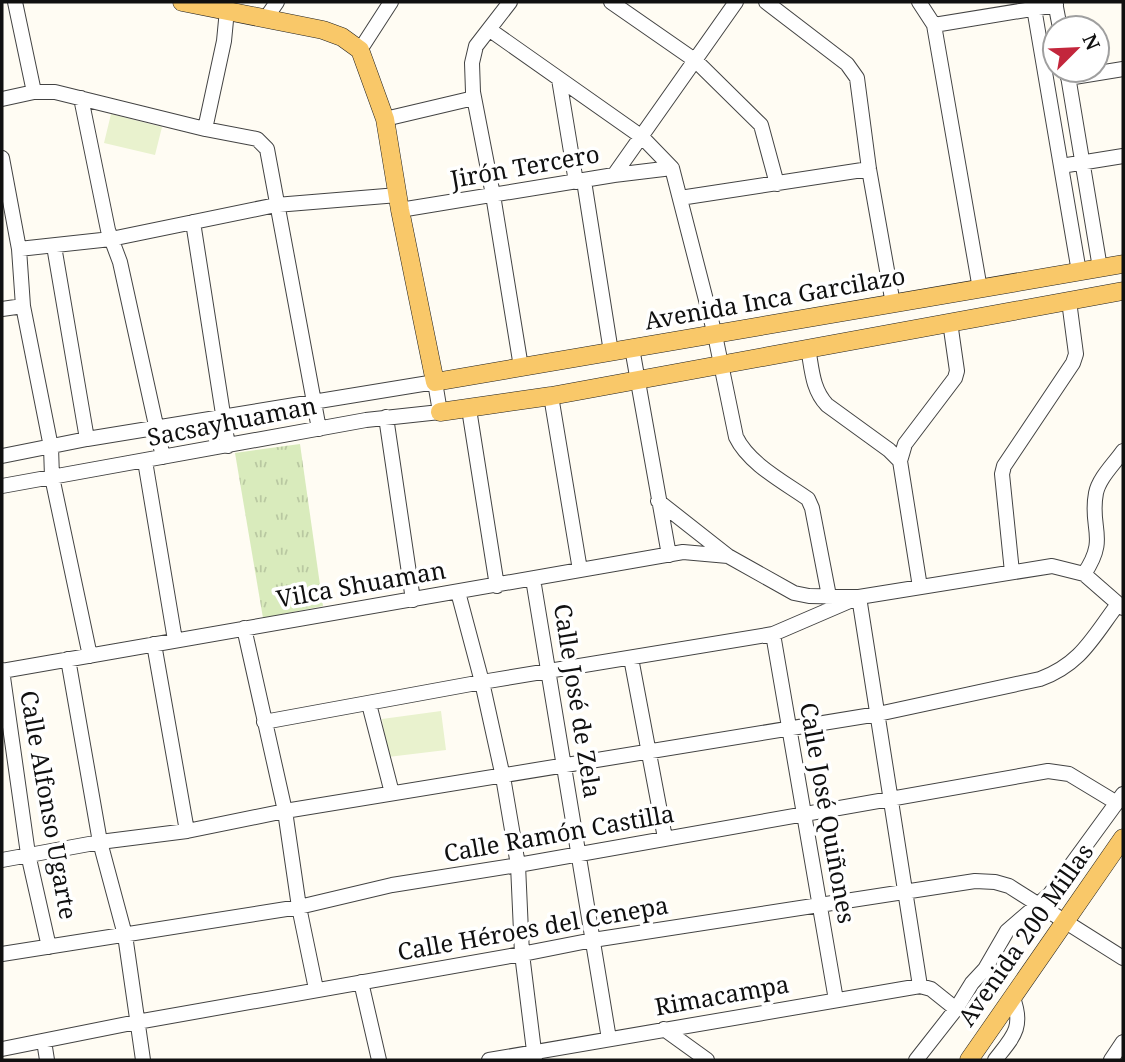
<svg xmlns="http://www.w3.org/2000/svg" width="1125" height="1062" viewBox="0 0 1125 1062" font-family="'Noto Serif',serif">
<style>
.grass{fill:url(#grass-tufts)}
.pitch{fill:#e9f2ce}
.lines{fill:none;stroke-linecap:round;stroke-linejoin:round}
.minor-casing{stroke:#434343;stroke-width:16}
.major-casing{stroke:#212121;stroke-width:19}
.minor{stroke:#fff;stroke-width:14}
.major{stroke:#f9c869;stroke-width:18}
.labels{text-anchor:middle;stroke-width:7;stroke-linejoin:round;paint-order:stroke}
.street-label{font-size:24px;fill:#101010;stroke:#fff}
</style>
<defs>
<pattern id="grass-tufts" width="24" height="20" patternUnits="userSpaceOnUse" patternTransform="scale(1.75)"><rect width="24" height="20" fill="#d9ebbc"/><path d="M3 7l-1-3M5 7V3M7 7l1-3M15 17l-1-3M17 17v-4M19 17l1-3" fill="none" stroke="#b9c8a1"/></pattern>
</defs>
<rect width="100%" height="100%" fill="#fffcf3"/>
<path class="grass" d="M300,444L323,606L263,618L235,453Z"/>
<path class="pitch" d="M111,114L162,127L155,155L104,143Z
M441,711L446,750L388,757L382,719Z"/>
<g class="lines">
<defs>
<path id="minor" d="M15,2L34,92
M510,2L476,46L472,63L473,92L493,195L521,367
M611,2L696,61L761,125L777,184
M766,2L847,64L857,78L869,169L893,304
M919,2L934,25L980,289
M1033,2L1079,272
M1055,2L1060,28
M266,18L277,2
M934,25L1056,5
M490,30L642,137L672,168L715,335L736,437C749,464 784,482 808,499L812,508L829,596
M360,50L391,2
M1067,70L1100,268
M1068,78L1123,69
M559,79L576,182
M81,98L108,230L120,262L163,457
M2,99L34,92H55L205,129L257,139L267,149L319,429
M385,119L474,98
M205,129L224,41L227,10
M2,158L19,249L23,306L51,447L52,477L90,656
M1061,166L1123,156
M614,175L672,168
M584,181L611,352
M680,198L869,169
M400,210L614,175L736,2
M193,222L228,446
M54,246L87,439
M19,249L111,239L276,205L398,195
M2,309L23,306
M632,348L669,555
M808,348C812,369 812,389 827,405L889,450L900,461L920,587
M551,396L580,570
M469,409L497,586
M386,417L413,600
M2,456L87,439L435,382L440,412L366,420L2,486
M145,461L175,640
M900,461L905,444L955,378L957,371L950,322
M658,501L728,556L794,593L809,596L859,597L1052,566L1084,574L1123,608
M1012,572L1002,474L1004,466L1073,363L1076,354L1069,301
M1084,574C1109,537 1089,529 1096,493C1099,478 1114,464 1123,451
M533,579L609,1039
M458,592L482,682L503,777L518,865L522,954L535,1059
M244,628L285,811L299,907L316,989
M773,634L836,1000
M154,644L187,831
M631,658L665,838
M68,659L100,842L125,935L143,1060
M2,670L28,854L49,947
M2,671L683,552L728,556
M369,704L392,793
M264,722L482,682L773,634L859,597L920,986
M2,860L100,842L187,831L285,811L878,714L1040,679C1081,664 1093,637 1118,604
M2,954L299,907L392,885L518,865L1048,771L1069,774L1117,803
M361,982L379,1060
M664,1029L707,1060
M44,1041L47,1060
M2,1049L137,1022L522,954L593,940L975,881L995,882L1009,886L1123,958
M489,1060L920,986L931,989L956,1009
M916,1060L956,1009L972,983L985,969L1007,931L1050,894L1123,794
M995,1060C1013,1037 1024,1028 1013,998
M1111,1060L1123,1042"/>
<path id="major" d="M182,2L323,30L342,37L360,50L385,119L400,210L435,382L1123,264
M440,412L551,396L1123,291
M969,1060L1123,838"/>
</defs>
<use href="#minor" class="minor-casing"/>
<use href="#major" class="major-casing"/>
<use href="#minor" class="minor"/>
<use href="#major" class="major"/>
</g>
<g class="labels">
<g class="street-label">
<text transform="translate(525 167) rotate(-10)" y="8">Jirón Tercero</text>
<text transform="translate(775 299) rotate(-10)" y="8">Avenida Inca Garcilazo</text>
<text transform="translate(232 422) rotate(-11)" y="8">Sacsayhuaman</text>
<text transform="translate(361 585) rotate(-10)" y="8">Vilca Shuaman</text>
<text transform="translate(577 701) rotate(81)" y="8">Calle José de Zela</text>
<text transform="translate(48 805) rotate(80)" y="8">Calle Alfonso Ugarte</text>
<text transform="translate(827 813) rotate(80)" y="8">Calle José Quiñones</text>
<text transform="translate(559 834) rotate(-10)" y="8">Calle Ramón Castilla</text>
<text transform="translate(533 929) rotate(-10)" y="8">Calle Héroes del Cenepa</text>
<text transform="translate(1026 935) rotate(-55)" y="8">Avenida 200 Millas</text>
<text transform="translate(722 996) rotate(-10)" y="8">Rimacampa</text>
</g>
</g>
<rect width="1125" height="1062" fill="none" stroke="#101010" stroke-width="7"/>
<g transform="translate(1076 49) rotate(66)"><circle r="33" fill="#ffffff" stroke="#9f9f9f" stroke-width="2"/>
<path d="M0-5L12 26L0 18L-12 26Z" fill="#c3263c"/>
<text y="-10" font-size="19" font-weight="bold" text-anchor="middle" fill="#101010">N</text>
</g>
</svg>
